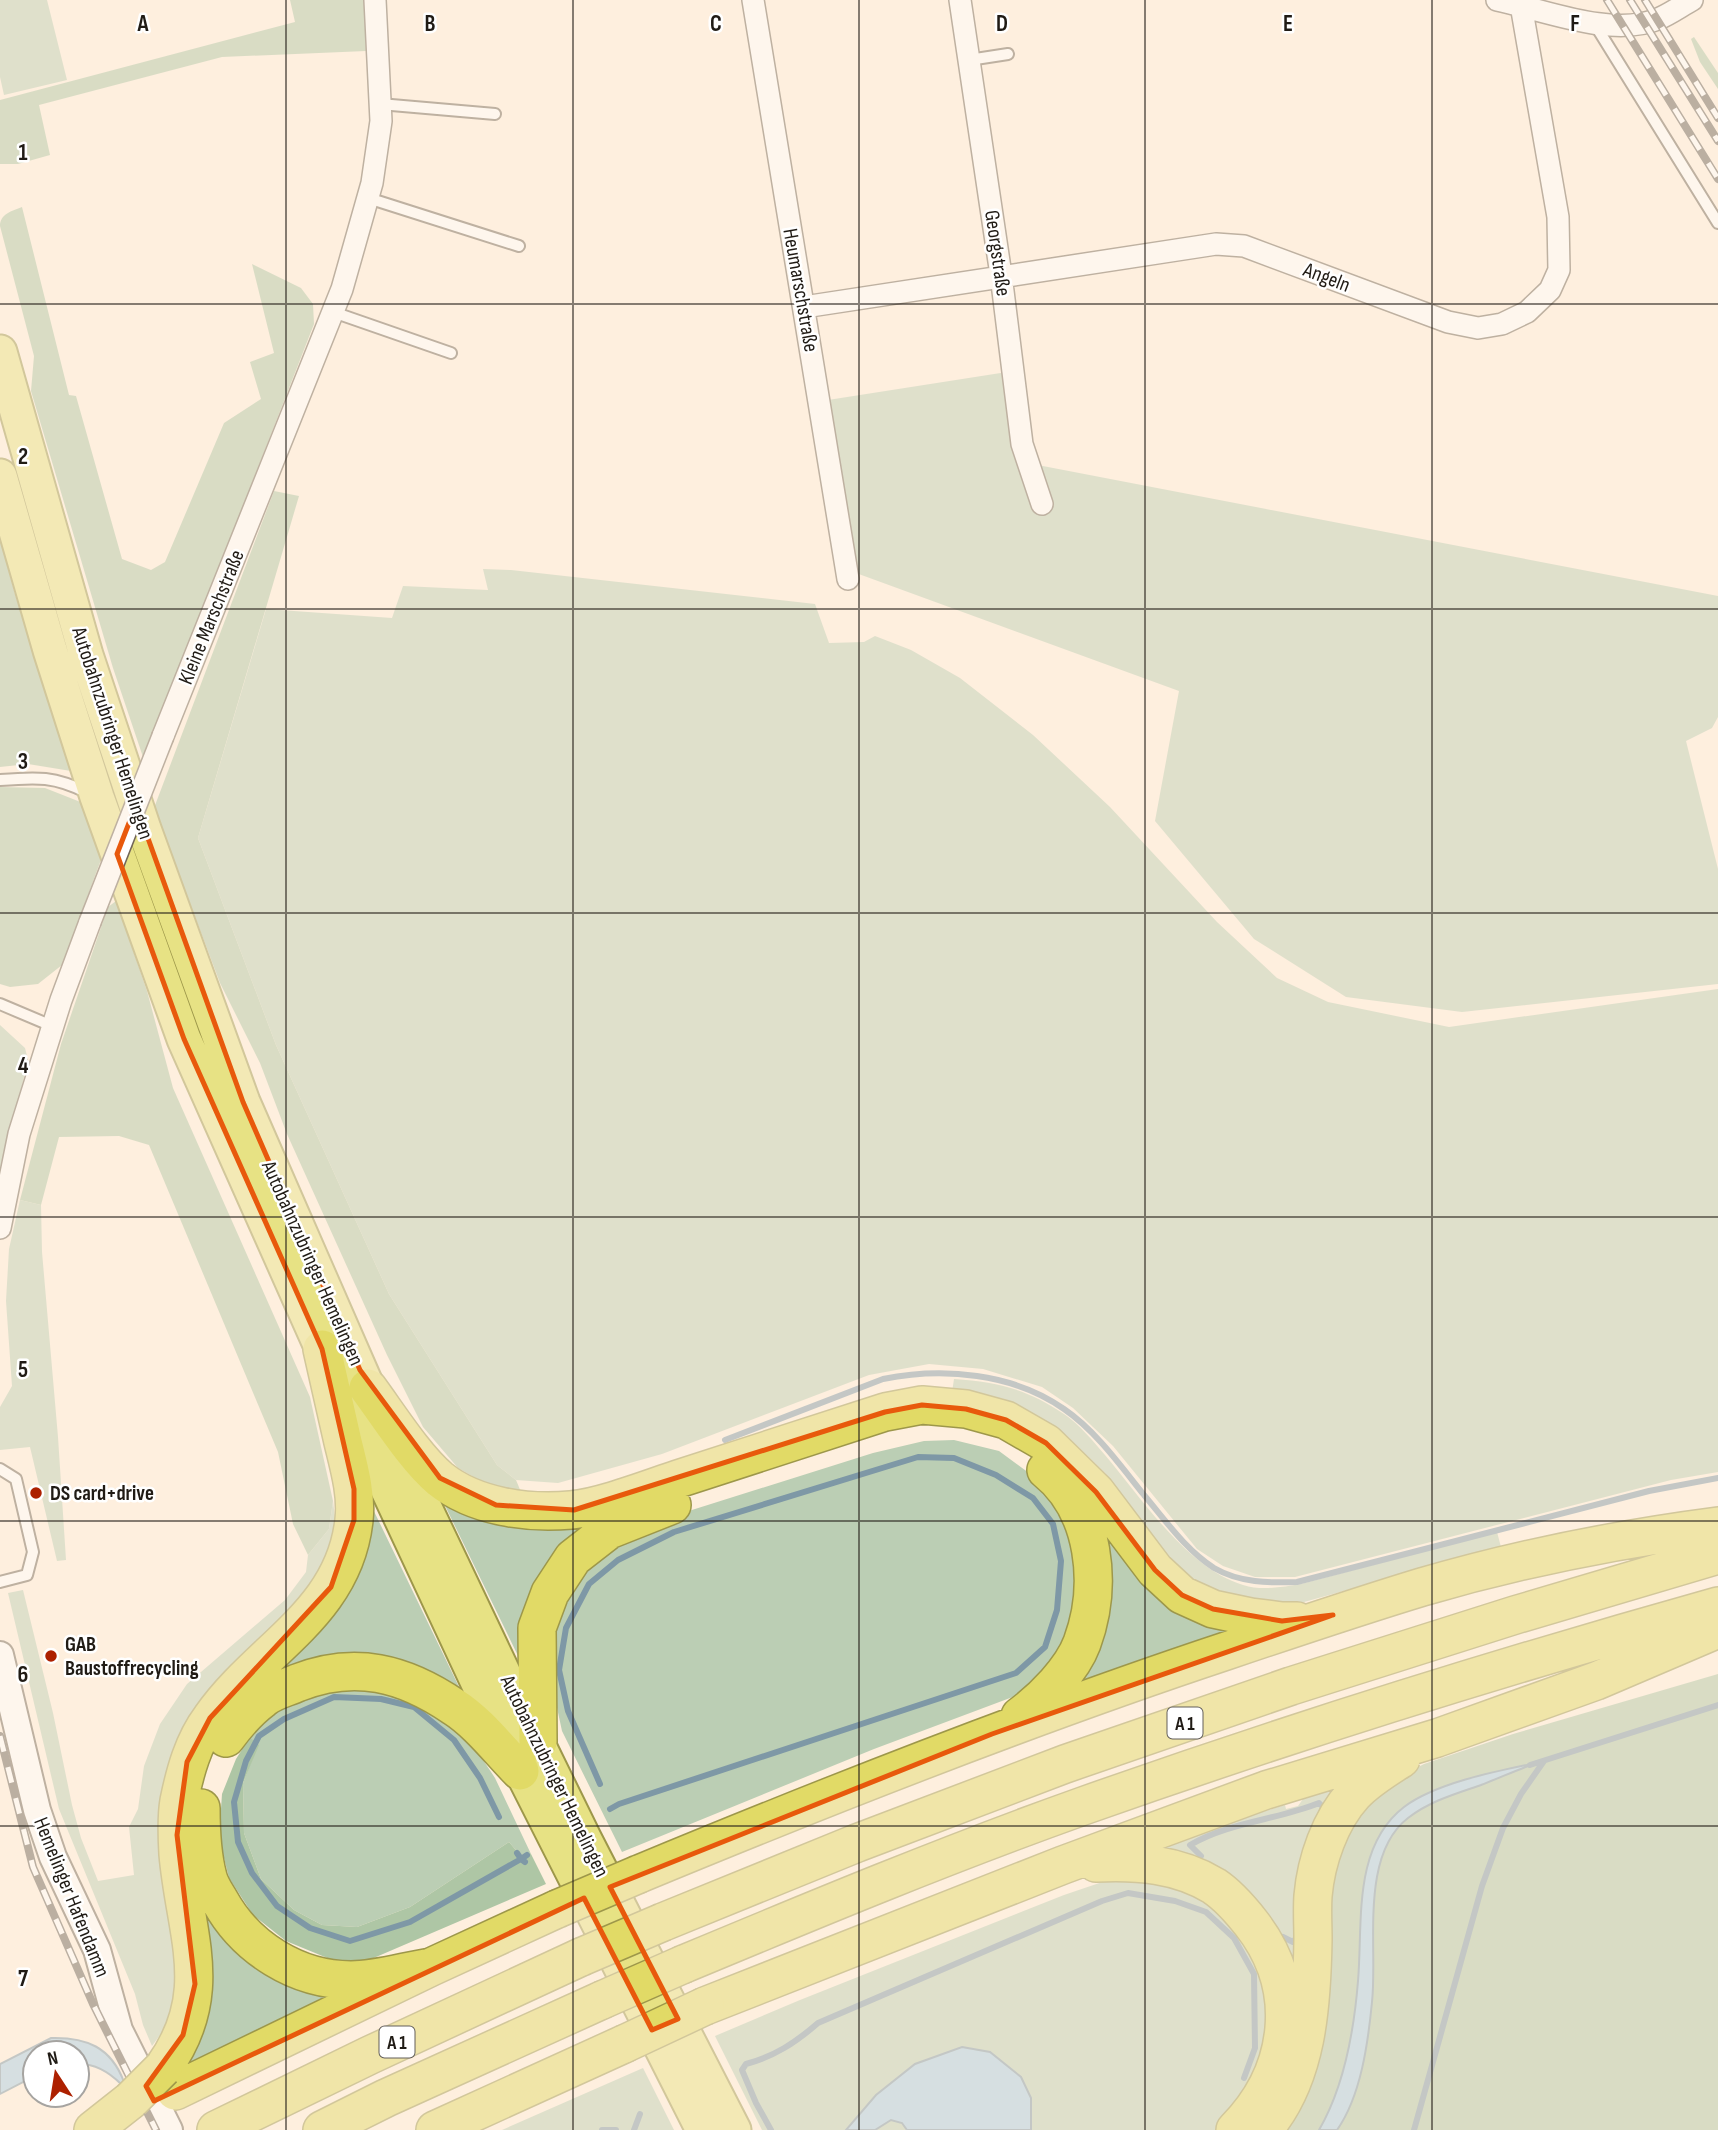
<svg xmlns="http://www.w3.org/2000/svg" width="1718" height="2130" viewBox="0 0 1718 2130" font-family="'Sofia Sans Condensed',sans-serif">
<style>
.green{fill:#bbceb4}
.forest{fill:#aec6a5}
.water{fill:#a7cde4;stroke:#7e98a6;stroke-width:2}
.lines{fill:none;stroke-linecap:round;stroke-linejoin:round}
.stream{stroke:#7e98a6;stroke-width:6}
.service-casing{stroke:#726657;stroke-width:14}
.minor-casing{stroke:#726657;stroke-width:24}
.tertiary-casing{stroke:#726657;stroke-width:30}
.trunk-casing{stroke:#9d974a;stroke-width:37}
.motorway-casing{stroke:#9d974a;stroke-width:40}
.service{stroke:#fff;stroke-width:10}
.minor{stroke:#fff;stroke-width:21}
.tertiary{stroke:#fff;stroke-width:26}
.trunk{stroke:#e7e284;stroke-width:33}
.motorway{stroke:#e1da66;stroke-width:37}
.rail-casing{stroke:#6a6258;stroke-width:8}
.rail{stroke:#fff;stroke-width:5;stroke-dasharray:16;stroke-linecap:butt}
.minor-bridge-casing{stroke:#726657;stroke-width:24;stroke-linecap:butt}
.motorway-bridge-casing{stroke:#9d974a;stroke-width:40;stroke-linecap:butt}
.minor-bridge{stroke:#fff;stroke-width:21}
.motorway-bridge{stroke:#e1da66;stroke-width:37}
.marked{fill:none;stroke:#e8590c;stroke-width:5;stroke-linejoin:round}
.grid{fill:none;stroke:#201b15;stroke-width:2;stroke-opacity:0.55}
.poi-dot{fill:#ad2000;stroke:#fff;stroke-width:2.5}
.labels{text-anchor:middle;stroke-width:5;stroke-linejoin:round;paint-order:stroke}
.shield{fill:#fff;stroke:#635f5b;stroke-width:2}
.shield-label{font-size:19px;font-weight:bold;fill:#201b15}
.street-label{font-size:21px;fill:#201b15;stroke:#fff}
.poi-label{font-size:21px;font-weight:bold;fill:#201b15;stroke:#fff;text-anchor:start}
.grid-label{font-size:23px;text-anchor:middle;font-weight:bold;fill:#201b15;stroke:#fff;stroke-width:5;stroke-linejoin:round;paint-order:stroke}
</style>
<rect width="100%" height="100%" fill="#feefde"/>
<path class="green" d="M0,0H47L67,80L4,95L0,77Z
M1007,372L1022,462L1718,596V717L1712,728L1686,741L1718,869V984L1462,1012L1346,997L1254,939L1155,821L1179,691L856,573L828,400Z
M483,569L511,570L815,604L829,643L864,642L875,636L911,650L960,678L1033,735L1110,807L1217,922L1277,978L1328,1002L1449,1027L1718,989V1472L1671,1480L1295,1577H1255L1223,1566L1197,1549L1113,1446L1073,1408L1042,1387L983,1369L929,1364L869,1375L662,1454L558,1483L516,1480L497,1465L389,1294L276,1045L198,838L266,609L392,618L403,586L488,590Z
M0,1025L25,1048L28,1060L0,1179Z
M20,1200L41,1205L42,1252L58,1437L66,1560L57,1561L30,1447L0,1450V1407L12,1386L6,1301L9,1249Z
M954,1379C998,1382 1027,1389 1064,1414C1080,1425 1093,1441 1105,1455C1142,1499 1187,1568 1243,1585C1262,1591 1281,1587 1301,1584L1497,1532L1501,1547L1297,1604L1227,1597L1192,1579L1164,1552L1106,1474L1066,1435L1004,1399L952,1392Z
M954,1440L999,1451L1044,1484L1068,1520L1080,1604L1051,1670L1021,1694L874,1749L622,1852L562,1731L553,1689L551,1646L566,1593L591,1559L657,1521L873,1453L924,1441Z
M435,1485L602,1512L522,1664Z
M333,1501L337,1535L320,1578L193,1715L179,1992L171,2020L152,2046L143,2025L135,1994L59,1809L8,1593L23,1590L53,1713L72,1805L81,1838L98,1881L134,1875L129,1827L138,1809L144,1766L160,1724L187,1684L285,1600L306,1572L308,1555L329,1529Z
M370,1503L462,1693L266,1685Z
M1108,1524L1256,1628L1058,1703L1101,1536Z
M338,1683H373L464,1731L495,1778L531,1854L520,1855L509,1842L410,1907L357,1927L322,1925L294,1910L261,1879L244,1833L243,1783L258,1745L250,1737L272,1713Z
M1363,1772L1293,1974L1147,1851L1243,1811L1249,1816L1285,1805L1286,1809L1298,1806L1310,1789Z
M1152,1873L1233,1914L1274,1999L1267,2066L1220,2130H871L854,2122L846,2130H762L715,2036L800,2000L1064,1895L1123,1875Z
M199,1891L352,1989L177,2073Z
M643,2068L674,2130H502Z"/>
<path class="forest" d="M290,0H364L366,51L222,57L39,105L50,155L18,164H0V100L295,22Z
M1694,37L1718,73V89L1700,62L1691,39Z
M22,207L69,395L76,396L122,559L151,570L165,562L224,423L261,399L250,362L274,353L252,264L301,288L313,304L314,324L144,760L113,668L31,391L34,356L0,226C0,214 12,211 22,207Z
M274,491L299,496L198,838L276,1045L389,1294L497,1465L516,1480L521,1492L495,1489L458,1468L423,1427L387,1355L287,1134L260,1063L220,983L154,808Z
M0,539L15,594L71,771L28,764L0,767Z
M0,787L45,788L83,803L102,857L62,965L38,984L10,987L0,984Z
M116,901L147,991L173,1088L310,1397L333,1501L329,1529L308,1555L293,1524L278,1452L149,1145L119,1136L59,1137L41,1205L20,1200L61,1044L108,907Z
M1718,1674V2130H1284L1297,2113L1317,2061L1328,1954L1334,1870L1351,1820L1383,1785L1424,1764L1513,1734Z
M250,1737L259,1745L243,1783L244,1833L261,1879L294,1910L322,1925L357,1927L410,1907L509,1842L520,1855L531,1854L546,1884L369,1960L337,1962L286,1941L253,1915L229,1878L219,1838L222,1794L236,1759Z"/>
<path class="water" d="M1536,1763C1517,1770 1499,1778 1481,1785C1455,1794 1430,1801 1408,1818C1359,1856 1378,1948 1372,2002C1368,2043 1361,2096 1337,2130H1319C1344,2087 1354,2031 1358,1981C1363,1923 1352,1847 1404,1807C1436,1783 1497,1771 1536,1763Z
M51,2038C86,2037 111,2047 124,2082L121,2084C109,2072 95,2063 77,2064V2053H35V2076L0,2094V2064Z
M962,2047L990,2052L1021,2077L1031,2098V2130H907L902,2123L891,2120L875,2130H846L876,2095L915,2064Z"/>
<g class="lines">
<path class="stream" d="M725,1440L883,1379C943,1367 1013,1373 1064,1409C1096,1431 1120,1465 1144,1495C1166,1521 1185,1549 1214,1568C1240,1583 1269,1583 1297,1582L1649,1491L1718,1478
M1530,1765L1718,1705
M600,1784L568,1711L559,1670L566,1628L589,1584L618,1560L674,1532L918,1457L954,1458L996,1475L1033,1498L1053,1524L1061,1561L1057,1610L1045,1647L1016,1673L619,1804L610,1809
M499,1817L480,1778L454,1740L414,1707L381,1699L334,1697L284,1719L259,1736L246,1761L234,1802L238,1842L252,1873L277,1906L310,1928L350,1941L410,1922L521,1859L517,1853
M1201,1856L1190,1845C1229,1822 1277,1820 1319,1803L1323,1807L1321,1813
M525,1862L521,1859L527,1855
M1283,1937L1293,1942L1297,1937V1933
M602,2130H616
M634,2130L640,2114
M771,2130L756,2103L742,2070L746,2064C775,2056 795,2043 818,2023L1102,1901L1128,1893L1175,1901L1206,1912L1234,1938L1254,1974L1255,2048L1244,2078
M1414,2130L1482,1886L1503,1828L1521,1794L1544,1761"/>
<defs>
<path id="service" d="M1594,23L1718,223
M969,60L1008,54
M380,104L495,114
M368,198L519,246
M333,312L451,353
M0,780C37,777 55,776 88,793
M0,1004L52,1026
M0,1469L16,1479L33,1552L27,1575L0,1582"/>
<path id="minor" d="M753,0L848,579
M960,0L1001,275L1022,444L1042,504
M1497,0C1544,10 1612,38 1658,19C1670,14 1681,6 1692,0
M804,307L1216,244L1244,246L1448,322L1478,328L1502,324L1527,312L1550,290L1559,270L1558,217L1521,5
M163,736L342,289L372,183L381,121L375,0
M0,1228L19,1134L61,1000L90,922"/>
<path id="tertiary" d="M0,1655L37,1810L53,1857L97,1950L119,2030L169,2130"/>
<path id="trunk" d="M0,352L86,655L144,829L243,1102L368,1388L513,1693L584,1838L734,2130
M0,476L50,650L97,797L184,1039L322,1349L492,1713L703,2130"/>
<path id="motorway" d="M368,1388C388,1415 415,1458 440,1479C475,1507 528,1514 571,1510C602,1507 648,1489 678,1479C747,1456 816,1434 885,1412L922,1405L966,1409L1006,1420L1046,1443L1096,1492L1155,1570L1182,1595L1213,1609L1251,1617L1282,1621H1297
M1020,1716C1043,1699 1072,1670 1082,1643C1103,1586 1096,1510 1046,1470
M226,1738C237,1723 248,1710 263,1699C272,1691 286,1688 297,1683C355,1660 404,1673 454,1707C479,1723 499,1750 520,1771
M538,1742L537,1628L550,1593L573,1558L609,1530L672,1505
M201,1808C201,1831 202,1855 208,1877C210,1886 216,1894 220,1901C246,1948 297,1980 351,1980C377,1980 405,1971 431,1967
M1096,1863C1137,1861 1178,1864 1214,1886C1229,1896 1240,1909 1251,1923C1303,1989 1292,2072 1235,2130
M639,1874C832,1794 1027,1717 1226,1651C1291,1629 1356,1607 1422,1587C1518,1559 1618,1539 1718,1526
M663,1922L857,1843L1065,1764L1291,1686L1515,1615L1718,1555
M684,1964C816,1909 948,1854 1083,1806C1292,1732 1504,1666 1718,1606
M705,2006L1063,1865L1266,1790L1437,1738L1596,1681L1718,1629
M163,2068C217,1993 185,1935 178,1854C177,1837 176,1818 179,1801C185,1772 193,1742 211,1718C259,1649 344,1614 354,1520C357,1494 349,1467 343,1442C336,1411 329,1380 322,1349
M175,2091L431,1967L557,1909
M93,2130L131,2100
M216,2130L370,2055L581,1957
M322,2130L386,2098L602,2000
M435,2130L624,2044
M1263,2130C1308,2079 1312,2004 1313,1939C1313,1925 1312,1910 1313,1896C1316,1861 1330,1820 1354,1794C1367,1780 1385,1769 1401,1759"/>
</defs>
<use href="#service" class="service-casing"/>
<use href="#minor" class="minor-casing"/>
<use href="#tertiary" class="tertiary-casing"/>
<use href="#trunk" class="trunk-casing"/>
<use href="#motorway" class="motorway-casing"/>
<use href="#service" class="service"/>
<use href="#minor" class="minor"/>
<use href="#tertiary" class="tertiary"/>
<use href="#trunk" class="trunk"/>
<use href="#motorway" class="motorway"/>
<defs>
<path id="rail" d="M1607,0L1718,179
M1630,0L1718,141
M1645,0L1718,118
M0,1736L33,1867L93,2004L156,2130"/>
</defs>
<use href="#rail" class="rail-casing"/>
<use href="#rail" class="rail"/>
<defs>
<path id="minor-bridge" d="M90,922L163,736"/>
<path id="motorway-bridge" d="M557,1909L639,1874
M581,1957L663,1922
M602,2000L684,1964
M624,2044L705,2006
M131,2100L163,2068"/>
</defs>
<use href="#minor-bridge" class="minor-bridge-casing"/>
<use href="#motorway-bridge" class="motorway-bridge-casing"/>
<use href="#minor-bridge" class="minor-bridge"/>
<use href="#motorway-bridge" class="motorway-bridge"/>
</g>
<path d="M0 0H1718V2130H0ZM136,805L243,1102L360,1370L440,1478L496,1505L574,1510L885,1412L922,1405L966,1409L1006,1420L1046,1443L1096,1492L1155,1570L1182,1595L1213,1609L1282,1621L1333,1615L992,1734L610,1887L678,2019L652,2030L584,1898L154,2101L146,2086L183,2035L195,1984L177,1835L187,1762L210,1718L331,1587L354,1520V1489L322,1349L184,1039L117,854Z" fill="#feefde" fill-opacity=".55" fill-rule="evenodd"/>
<path class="marked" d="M136,805L243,1102L360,1370L440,1478L496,1505L574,1510L885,1412L922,1405L966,1409L1006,1420L1046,1443L1096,1492L1155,1570L1182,1595L1213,1609L1282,1621L1333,1615L992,1734L610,1887L678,2019L652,2030L584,1898L154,2101L146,2086L183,2035L195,1984L177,1835L187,1762L210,1718L331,1587L354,1520V1489L322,1349L184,1039L117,854Z"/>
<path class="grid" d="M286,0V2130M573,0V2130M859,0V2130M1145,0V2130M1432,0V2130M0,304H1718M0,609H1718M0,913H1718M0,1217H1718M0,1521H1718M0,1826H1718"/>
<g class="poi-dot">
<circle cx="36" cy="1493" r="7"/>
<circle cx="51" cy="1656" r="7"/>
</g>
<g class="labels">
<g class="shield">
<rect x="1167.5" y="1707.5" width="35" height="31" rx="5"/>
<rect x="379.5" y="2026.5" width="35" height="31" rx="5"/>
</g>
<g class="shield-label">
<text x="1185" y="1730">A 1</text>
<text x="397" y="2049">A 1</text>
</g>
<g class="street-label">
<text transform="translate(998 253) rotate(82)" y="7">Georgstraße</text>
<text transform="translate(1327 277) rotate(21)" y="7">Angeln</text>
<text transform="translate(801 290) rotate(80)" y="7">Heumarschstraße</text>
<text transform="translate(211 617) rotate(-68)" y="7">Kleine Marschstraße</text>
<text transform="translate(113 733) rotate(72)" y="7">Autobahnzubringer Hemelingen</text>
<text transform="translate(313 1263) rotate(66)" y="7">Autobahnzubringer Hemelingen</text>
<text transform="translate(555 1776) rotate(64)" y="7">Autobahnzubringer Hemelingen</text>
<text transform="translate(72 1897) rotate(68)" y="7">Hemelinger Hafendamm</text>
</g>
<g class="poi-label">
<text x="50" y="1500">DS card+drive</text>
<text x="65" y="1651">GAB<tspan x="65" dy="24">Baustoffrecycling</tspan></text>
</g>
</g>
<g class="grid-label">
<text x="143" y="31">A</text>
<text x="430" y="31">B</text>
<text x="716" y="31">C</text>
<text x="1002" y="31">D</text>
<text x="1288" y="31">E</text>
<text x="1575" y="31">F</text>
<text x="23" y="160">1</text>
<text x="23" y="464">2</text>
<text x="23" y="769">3</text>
<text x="23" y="1073">4</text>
<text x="23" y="1377">5</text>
<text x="23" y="1682">6</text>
<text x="23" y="1986">7</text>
</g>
<g transform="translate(56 2074) rotate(348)"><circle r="33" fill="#ffffff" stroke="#a6a4a1" stroke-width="2"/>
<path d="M0-5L12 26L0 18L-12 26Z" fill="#ad2000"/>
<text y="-10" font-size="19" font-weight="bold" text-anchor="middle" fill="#201b15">N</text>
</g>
</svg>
